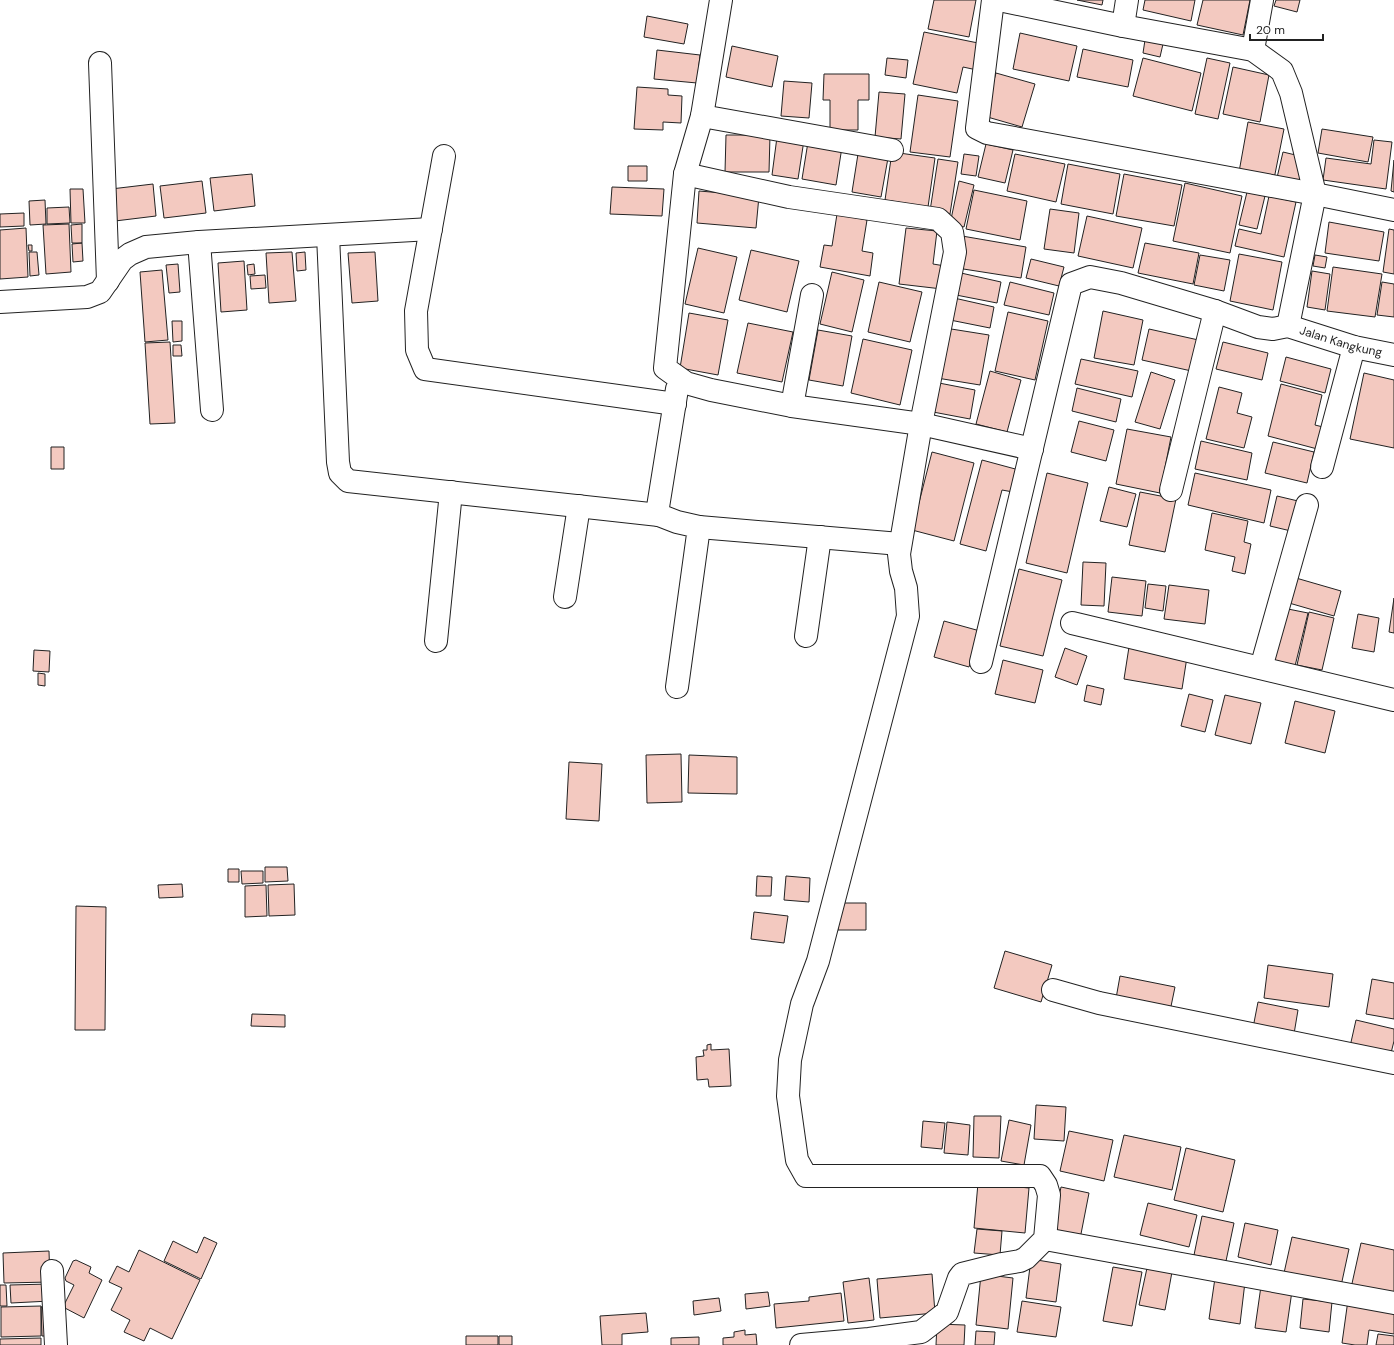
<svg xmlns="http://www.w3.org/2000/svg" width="1394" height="1345" viewBox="0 0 1394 1345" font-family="'DM Sans',sans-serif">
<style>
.building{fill:#f3c9c0;stroke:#222}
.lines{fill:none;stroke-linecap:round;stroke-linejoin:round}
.street-casing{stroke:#222;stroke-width:24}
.street{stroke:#fff;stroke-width:22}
.labels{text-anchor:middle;stroke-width:3;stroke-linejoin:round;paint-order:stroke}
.street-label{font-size:12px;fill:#222;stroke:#fff}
</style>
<rect width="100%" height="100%" fill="#fff"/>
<path class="building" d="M934,0H976L969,37L928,29Z
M1077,0H1103L1102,5Z
M1145,0H1195L1191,21L1143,10Z
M1203,0H1250L1243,35L1197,25Z
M1276,0H1300L1297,12L1274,6Z
M647,16L688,24L684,44L644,37Z
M924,32L983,44L977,70L963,67L957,93L913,84Z
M1020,33L1077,46L1069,81L1013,69Z
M1145,40L1163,44L1160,57L1143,53Z
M732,46L778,56L772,87L726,77Z
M1083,49L1133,60L1128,87L1077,77Z
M657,50L700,55L697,83L654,79Z
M887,58L908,60L906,78L885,75Z
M1143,58L1201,73L1192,111L1133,96Z
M1207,58L1230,63L1218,119L1195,114Z
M1233,67L1269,75L1260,122L1223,114Z
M996,73L1035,84L1022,127L984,116Z
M824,74H869V100H858V130H830V100H823Z
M784,81L812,83L809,118L781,116Z
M637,87L668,89V95L682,96L681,123L663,122V130L634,129Z
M879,92L905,94L901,139L875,137Z
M918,95L958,101L950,157L910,152Z
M1248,122L1284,129L1274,179L1239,172Z
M1322,129L1373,137L1368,162L1318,153Z
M726,135H770L769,172H725Z
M777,137L804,140L798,179L772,175Z
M1374,140L1392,142L1386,189L1323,180L1326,158L1371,164Z
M808,142L842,147L836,185L802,179Z
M986,144L1013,150L1005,183L978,177Z
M892,152L935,158L928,207L885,200Z
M1283,152L1304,157L1298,187L1276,182Z
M858,154L888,158L881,197L852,192Z
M964,154L979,156L976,176L961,174Z
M1015,154L1065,164L1056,202L1007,191Z
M938,159L958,162L950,214L930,211Z
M1394,160V192L1391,191Z
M1068,164L1120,174L1113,214L1061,204Z
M628,166H647V181H628Z
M252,174L255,206L214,211L210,178Z
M1124,174L1182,185L1174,226L1116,216Z
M202,181L206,213L164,218L160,186Z
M959,181L974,185L964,227L950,224Z
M1185,183L1242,196L1230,253L1173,241Z
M153,184L156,216L115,221L111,189Z
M612,187L664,189L662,216L610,214Z
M70,189H83L85,223H71Z
M974,190L1027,201L1020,240L966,229Z
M699,191L759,196L756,228L697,223Z
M1247,192L1265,196L1257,229L1239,225Z
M1269,196L1296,202L1284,257L1235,246L1239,229L1261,234Z
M45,200L46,224L30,225L29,201Z
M69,207L70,223L47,224V208Z
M1050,209L1079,213L1074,253L1044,249Z
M24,213V226L0,227V214Z
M837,214L867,220L862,251L873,253L870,276L820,267L824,245L832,246Z
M1087,216L1142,228L1133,268L1078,256Z
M1329,222L1384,232L1379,261L1325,253Z
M69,224L71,272L46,274L43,225Z
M82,224V243H72L71,225Z
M26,228L28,277L0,279V230Z
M906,228L937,231L933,264L945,266L942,289L899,284Z
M1389,229L1394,230V274L1383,272Z
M962,236L1026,247L1021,278L957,268Z
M82,243L83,261L73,262L72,244Z
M1145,243L1199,253L1193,284L1138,273Z
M28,245H32V251H29Z
M698,248L737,257L724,313L685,304Z
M751,250L799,261L787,312L739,300Z
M29,252H37L39,275L30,276Z
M292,252L296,301L269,303L266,253Z
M305,252L306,270L297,271L296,253Z
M375,252L378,301L352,303L348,253Z
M1239,254L1282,262L1273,310L1230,301Z
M1200,255L1230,260L1224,291L1194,285Z
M1315,255L1327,257L1325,268L1313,266Z
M1031,259L1064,267L1059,286L1026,278Z
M244,261L247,310L221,312L218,263Z
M178,264L180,292L169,293L166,265Z
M254,264L255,274L248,275L247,265Z
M1333,267L1382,274L1375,317L1327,311Z
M162,270L168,340L145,342L140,272Z
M1312,271L1330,274L1325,310L1307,307Z
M832,272L864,280L852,332L820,324Z
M961,273L1001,282L997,303L956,295Z
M265,275L266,288L251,289L250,276Z
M879,282L922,292L910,342L868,332Z
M1010,282L1054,293L1049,315L1004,305Z
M1382,282L1394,284V317L1377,315Z
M954,298L994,307L990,328L950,320Z
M1103,311L1143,320L1134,365L1094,358Z
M1008,312L1048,321L1035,380L995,371Z
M689,313L728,320L718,375L680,368Z
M172,321H182V341L173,342Z
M748,323L793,332L782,382L737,373Z
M945,328L989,335L980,385L937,378Z
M1149,329L1203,341L1196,372L1142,360Z
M818,330L852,336L843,386L809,380Z
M863,339L912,350L900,405L851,393Z
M170,342L175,423L150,424L145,343Z
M1223,342L1268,353L1262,380L1216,369Z
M173,345H181L182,356H173Z
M1286,357L1331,369L1325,393L1280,381Z
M1081,359L1138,371L1132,397L1075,384Z
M990,371L1021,380L1007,432L976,424Z
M1151,372L1175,380L1160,429L1135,422Z
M1364,373L1394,380V448L1350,439Z
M939,383L975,390L970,419L933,412Z
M1281,384L1322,395L1315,425L1331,429L1325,451L1268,436Z
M1219,387L1242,393L1237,413L1252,417L1244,448L1206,439Z
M1077,388L1121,399L1116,422L1072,411Z
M1079,421L1114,430L1106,461L1071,452Z
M1127,429L1171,437L1160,493L1116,484Z
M1201,441L1252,453L1247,480L1195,469Z
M1273,442L1314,452L1307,483L1265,473Z
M51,447H64V469H51Z
M932,452L974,463L954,541L912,530Z
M982,460L1019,470L1013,492L1002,490L986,551L960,544Z
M1047,473L1088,483L1067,573L1026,563Z
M1195,473L1271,490L1264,523L1188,505Z
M1109,487L1136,494L1127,527L1100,521Z
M1140,492L1176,499L1165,552L1129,545Z
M1277,496L1298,501L1291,531L1270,526Z
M1212,513L1248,521L1244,542L1251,544L1245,574L1232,571L1235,557L1205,550Z
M1083,562L1106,563L1104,606L1081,605Z
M1019,569L1062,580L1043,656L1000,646Z
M1112,577L1146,581L1142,616L1108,612Z
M1296,578L1341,591L1334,616L1289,603Z
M1148,584L1166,586L1163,611L1145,608Z
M1169,585L1209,590L1205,624L1164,619Z
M1394,598V633L1389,632Z
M1283,608L1308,613L1295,666L1271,660Z
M1309,612L1334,618L1322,670L1297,665Z
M1358,614L1379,618L1374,652L1352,648Z
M944,621L980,631L969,667L934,657Z
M1129,647L1187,657L1182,689L1124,679Z
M1065,648L1087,656L1077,685L1055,677Z
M34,650L50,651L49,672L33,671Z
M1003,660L1043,670L1035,703L995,694Z
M38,673L45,674V686L38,685Z
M1087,685L1104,689L1101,705L1084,701Z
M1189,694L1213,700L1205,732L1181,726Z
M1225,695L1261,703L1251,744L1215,735Z
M1295,701L1335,711L1325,753L1285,743Z
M681,754L682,802L647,803L646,755Z
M689,755L737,757V794L688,793Z
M569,762L602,764L599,821L566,819Z
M265,867H287L288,881L265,882Z
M228,869H239V882H228Z
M241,871H263V883L242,884Z
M757,876L772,877L771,896H756Z
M786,876L810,878L809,902L784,900Z
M182,884L183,897L159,898L158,885Z
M294,884L295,915L269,916L268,885Z
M266,885L267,916L245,917V886Z
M838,903H866V930H838Z
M76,906L106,907L105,1030H75Z
M754,912L788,916L784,943L751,939Z
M1005,951L1052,965L1041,1002L994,988Z
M1268,965L1333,974L1329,1007L1264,998Z
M1120,976L1175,987L1169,1016L1115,1004Z
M1372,979L1394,983V1019L1366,1014Z
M1258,1002L1298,1010L1293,1040L1252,1033Z
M252,1014L285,1015V1027L251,1026Z
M1356,1020L1394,1029V1041L1389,1061L1349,1051Z
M711,1044V1050L729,1049L731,1086L709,1087L708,1079L697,1080L696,1057L704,1056L703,1050H707V1045Z
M1036,1105L1066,1107L1064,1141L1034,1139Z
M974,1116H1001L999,1158L973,1157Z
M1009,1120L1031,1125L1024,1165L1001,1161Z
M923,1121L945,1123L942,1149L921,1147Z
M947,1122L970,1125L968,1155L944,1153Z
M1069,1131L1113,1140L1104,1181L1060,1171Z
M1124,1135L1181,1147L1172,1190L1114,1177Z
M1186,1148L1235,1160L1223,1212L1174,1200Z
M978,1183L1029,1188L1025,1233L974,1228Z
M1061,1187L1089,1193L1080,1239L1052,1233Z
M1148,1203L1197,1215L1189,1247L1140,1235Z
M1202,1216L1234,1223L1226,1261L1194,1255Z
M1245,1223L1278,1230L1271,1265L1238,1257Z
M977,1229L1002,1231L1000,1255L974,1253Z
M204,1237L217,1243L201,1279L164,1261L173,1241L197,1253Z
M1292,1237L1349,1249L1341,1286L1284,1273Z
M1361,1243L1394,1250V1298L1351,1288Z
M139,1250L200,1280L172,1339L150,1328L144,1341L124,1332L130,1320L111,1310L122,1288L109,1282L117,1266L129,1272Z
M49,1251L50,1282L4,1283L3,1253Z
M1031,1259L1061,1264L1056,1302L1026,1298Z
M76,1260L91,1267L89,1273L102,1280L84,1318L63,1307L74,1285L66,1281L65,1278L73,1261Z
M1113,1267L1142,1272L1132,1326L1103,1321Z
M1147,1268L1172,1272L1165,1310L1139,1305Z
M932,1274L935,1313L880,1318L877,1279Z
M981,1274L1013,1278L1008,1329L976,1325Z
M869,1278L874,1320L848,1323L843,1282Z
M1215,1278L1245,1282L1240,1324L1209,1319Z
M49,1284L50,1301L11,1303L10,1285Z
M0,1285H6L7,1306H0Z
M1261,1286L1292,1291L1286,1332L1255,1328Z
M768,1292L770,1306L746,1309L745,1294Z
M841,1293L844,1321L776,1328L774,1304L809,1301V1297Z
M719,1298L721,1311L694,1315L693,1301Z
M1303,1299L1332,1302L1329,1332L1300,1328Z
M1348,1300L1394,1307V1334L1369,1330L1367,1345H1355L1342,1343Z
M1022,1301L1061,1307L1056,1337L1017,1332Z
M41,1306V1336L1,1337V1307Z
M51,1306V1336H42L41,1307Z
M646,1313L648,1332L622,1334V1345H602L600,1316Z
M937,1324L965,1325L964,1345H936Z
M745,1330V1335L756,1334L757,1345H723V1338L734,1337V1332Z
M976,1331L995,1332L994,1345H975Z
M1378,1334L1394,1336V1345H1376Z
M466,1336H498V1345H466Z
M499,1336H512V1345H499Z
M699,1337V1345H671V1338Z
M41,1338V1345H0V1339Z"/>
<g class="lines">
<defs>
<g id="street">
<path d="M721,0L702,116L685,174L665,368L686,383L711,390L792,406L921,424L1032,449"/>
<path d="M993,0L977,128L987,133L1315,194L1394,210"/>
<path d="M999,0L1123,26L1253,50L1282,71L1291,93L1315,194L1288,326"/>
<path d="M1123,26L1127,0"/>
<path d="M1253,50L1262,0"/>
<path d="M100,63L108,281"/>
<path d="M702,116L892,150"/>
<path d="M444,156L416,311L417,350L425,369L675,404"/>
<path d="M685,174L789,197L938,219L952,232L955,252L921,424L899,554L901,571L906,588L908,616L818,961L802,1004L790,1060L788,1096L794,1139L797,1160L806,1176H1040L1046,1185L1049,1195L1045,1239L1026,1258L1020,1261L1002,1264L962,1274L959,1278L947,1312L921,1332L869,1339L801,1345"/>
<path d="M328,235L338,462L340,473L348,481L659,515"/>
<path d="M199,242L212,410"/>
<path d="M0,302L87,297L100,292L122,260L130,254L146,247L199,242L431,229"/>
<path d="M792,406L812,295"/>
<path d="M1322,467L1354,347"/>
<path d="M1171,490L1215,311"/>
<path d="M699,527L900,544"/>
<path d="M565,597L579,506"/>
<path d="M1072,623L1394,700"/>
<path d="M806,636L820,537"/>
<path d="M436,641L451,492"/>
<path id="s1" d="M981,662L1071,284L1090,277L1121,283L1215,311L1258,327L1273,329L1288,326L1354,347L1394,355"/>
<path d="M1261,668L1307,505"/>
<path d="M677,687L699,527L677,522L659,515L658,507L677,389"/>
<path d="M1053,990L1099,1003L1394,1063"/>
<path d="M1045,1239L1394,1303"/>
<path d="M52,1271L56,1345"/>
</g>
</defs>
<use href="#street" class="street-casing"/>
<use href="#street" class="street"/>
</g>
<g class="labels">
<g class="street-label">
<text dy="4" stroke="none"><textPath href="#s1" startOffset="670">Jalan Kangkung</textPath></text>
</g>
</g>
<path d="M1250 34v6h73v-6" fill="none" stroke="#222222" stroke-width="2"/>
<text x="1256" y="34" font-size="12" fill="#222222" stroke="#ffffff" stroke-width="3" paint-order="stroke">20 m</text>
</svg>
